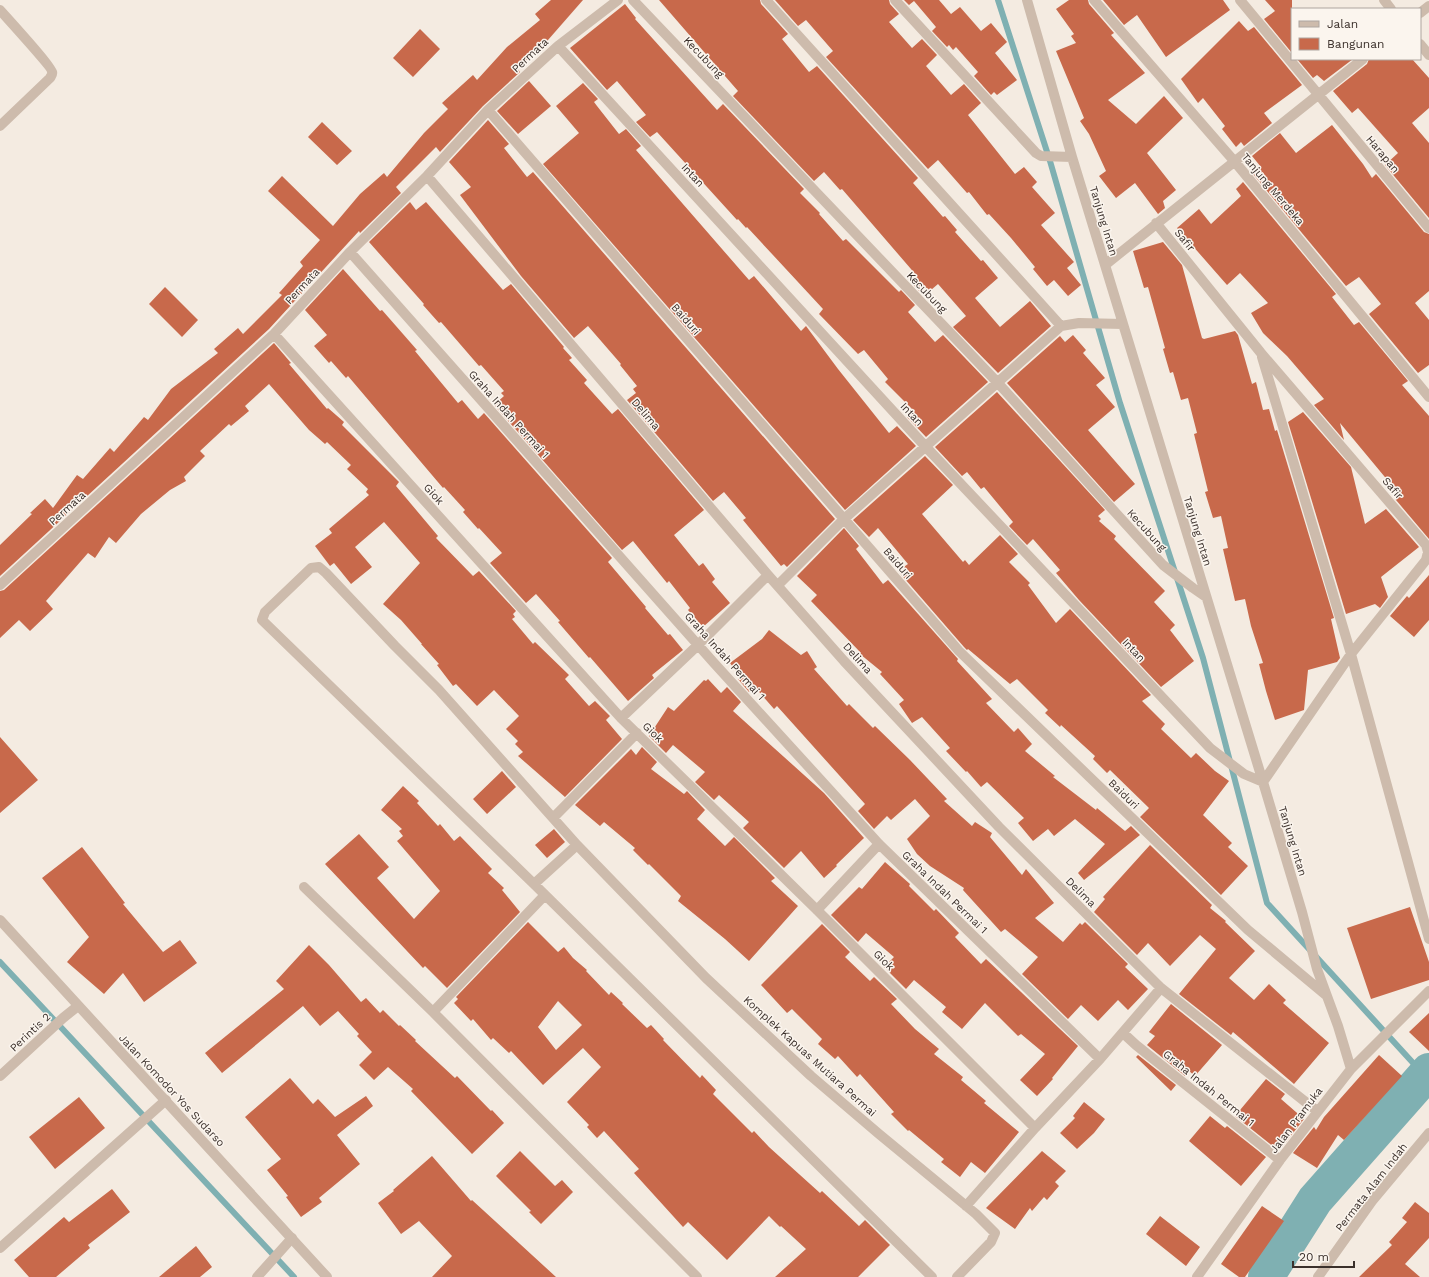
<svg xmlns="http://www.w3.org/2000/svg" width="1429" height="1277" viewBox="0 0 1429 1277" font-family="'Work Sans',sans-serif">
<style>
.lines{fill:none;stroke-linecap:round;stroke-linejoin:round}
.stream{stroke:#7fb0b2;stroke-width:6}
.river{stroke:#7fb0b2;stroke-width:36}
.building{fill:#c8694b;fill-rule:evenodd}
.minor{stroke:#cdbbac;stroke-width:10}
.tertiary{stroke:#cdbbac;stroke-width:10}
.labels{text-anchor:middle;stroke-width:3;stroke-linejoin:round;paint-order:stroke}
.street-label{font-size:11px;fill:#3b302b;stroke:#fbf5ee}
</style>
<rect width="100%" height="100%" fill="#f4ebe1"/>
<g class="lines">
<path class="stream" d="M998,0L1050,161L1120,403L1203,658L1267,903L1425,1076
M0,962L294,1277"/>
<path class="river" d="M1266,1277L1315,1200L1429,1071"/>
</g>
<path class="building" d="M551,0H583L541,48L517,68L520,72L483,106L440,152L436,147L396,187L401,193L360,233L359,231L269,329L0,576V545L32,514L30,513L45,499L53,508L77,475L83,479L110,448L114,452L144,417L148,420L171,389L218,353L214,349L238,328L243,334L282,295L279,293L303,266L300,262L320,240L268,191L282,176L333,226L360,194L384,173L387,177L424,133L448,109L442,103L473,75L477,80L507,47L540,20L535,14Z
M659,0H760L761,4L788,34L782,39L809,72L817,66L918,178L913,183L943,217L945,216L957,230L955,232L981,261L983,260L998,278L975,298L1000,327L1030,301L1051,326L998,373L953,327L966,316L938,284L924,296L910,281L917,276L842,189L840,190L824,172L814,181L733,96L738,91Z
M775,0H889L890,4L899,14L889,22L912,48L922,39L937,55L926,66L951,95L964,84L981,103L968,115L1015,174L1024,167L1037,182L1032,187L1055,213L1041,225L1074,262L1067,268L1081,285L1068,296L1054,280L1047,286L1033,269L1035,267L1011,238L989,214L987,215L969,192L967,193L938,160L928,169L826,57L833,51L806,20L798,26Z
M904,0H939L951,14L960,7L981,31L991,23L1007,42L995,53L1017,80L997,95L994,92L991,95L974,76L978,72L956,47L953,50L949,45L947,47L932,31L936,27L914,1L909,5Z
M1069,0H1088L1089,4L1114,33L1111,35L1145,73L1108,100L1136,124L1164,96L1183,118L1147,153L1176,190L1163,201L1165,208L1158,214L1135,183L1116,198L1099,176L1106,171L1089,134L1080,121L1084,118L1056,51L1076,43L1071,36L1074,34L1056,9Z
M1103,0H1223L1230,10L1166,57L1137,15L1124,25Z
M1265,0H1292V53L1264,19L1275,11Z
M625,4L636,18L635,19L717,110L723,104L804,189L800,193L820,213L819,214L843,241L846,239L899,292L901,290L915,305L908,312L935,342L943,335L988,382L926,437L907,417L914,411L885,382L888,379L864,350L858,354L819,314L823,309L747,227L746,228L738,219L737,220L657,132L650,137L636,122L646,115L617,81L607,90L570,48Z
M1239,21L1248,31L1254,27L1302,85L1264,113L1272,123L1244,146L1241,142L1236,147L1222,129L1225,126L1203,98L1198,103L1181,79Z
M420,29L440,49L413,77L393,58Z
M1297,59H1353L1324,81L1317,75L1313,78Z
M1369,59H1412L1429,78V108L1412,123L1429,143V218L1385,165L1398,153L1358,108L1352,113L1333,91L1367,64Z
M529,81L551,106L518,134L497,111Z
M583,83L598,99L594,102L597,106L619,134L626,129L641,146L636,150L749,280L754,276L801,331L806,326L838,369L889,433L897,426L916,446L845,510L543,164L579,133L556,106Z
M488,120L509,144L504,148L527,177L533,172L835,519L787,567L784,564L781,566L743,520L746,518L724,492L713,501L627,400L636,393L633,389L637,386L620,365L621,364L588,326L574,338L521,276L460,195L471,187L449,162Z
M322,122L352,151L337,165L308,137Z
M1332,125L1363,164L1372,178L1376,174L1424,232L1429,234V291L1415,303L1429,320V365L1418,373L1369,314L1381,304L1359,277L1346,286L1253,174L1261,167L1252,156L1280,133L1296,153Z
M1243,182L1336,294L1332,297L1354,325L1359,322L1408,381L1402,385L1429,416V539L1396,500L1394,488L1340,423L1344,440L1314,405L1324,399L1287,356L1263,333L1251,313L1268,303L1240,273L1227,285L1177,228L1199,209L1211,224L1241,196L1236,189Z
M410,202L416,210L426,202L503,290L511,284L564,347L563,348L572,358L569,360L587,380L584,383L612,414L618,409L704,510L674,535L699,566L703,563L715,579L712,582L730,603L703,627L688,610L690,608L669,581L667,583L633,541L622,550L494,405L504,396L501,393L504,391L481,365L479,366L441,322L439,323L423,305L424,304L369,242Z
M1163,242L1182,265L1202,338L1204,339L1235,331L1238,335L1252,384L1256,382L1263,410L1269,409L1275,431L1277,430L1334,618L1331,619L1340,658L1337,662L1308,670L1304,710L1275,720L1266,691L1259,664L1263,663L1251,626L1245,599L1235,601L1223,549L1228,548L1221,516L1213,518L1205,492L1208,491L1194,434L1197,433L1188,398L1181,400L1173,372L1170,373L1163,349L1165,348L1148,287L1144,288L1133,251Z
M343,269L380,311L382,310L417,350L415,351L458,403L462,400L478,419L484,413L612,558L608,562L646,607L645,608L668,635L670,634L683,650L652,675L654,678L628,701L590,657L589,658L558,622L560,621L536,594L526,603L490,563L502,553L479,528L478,529L463,512L465,510L444,487L443,488L348,376L346,378L331,361L329,363L314,346L327,335L305,310Z
M165,287L198,320L182,337L149,304Z
M1073,335L1086,350L1083,353L1105,378L1096,385L1115,407L1088,430L1135,484L1114,502L1007,383L1060,336L1065,342Z
M274,343L291,363L289,364L327,409L328,408L344,422L342,425L399,482L396,486L438,536L436,538L473,576L479,571L516,611L513,614L515,617L512,619L533,644L535,642L569,675L565,679L589,706L595,701L610,716L606,720L622,739L565,797L518,756L523,752L515,744L518,741L506,729L519,716L494,690L477,706L456,684L453,686L437,665L439,664L421,644H422L401,620L383,604L420,563L384,522L355,547L372,567L351,584L334,563L330,566L315,546L332,533L329,529L369,495L366,492L368,489L347,469L351,465L327,442L325,444L309,430L269,384L245,406L249,411L231,426L229,424L200,451L205,456L184,477L186,481L170,490L141,514L116,543L109,537L95,558L88,553L46,601L53,609L30,631L19,620L0,638V591L4,590Z
M997,392L1105,510L1098,516L1101,519L1099,521L1116,536L1114,539L1165,591L1154,602L1175,625L1170,630L1194,661L1161,687L1079,600L1056,573L1060,570L1033,539L1027,545L1009,526L1013,522L984,487L981,489L967,472L962,476L935,447Z
M1303,412L1351,467L1365,524L1386,509L1419,547L1381,577L1388,597L1380,608L1375,604L1346,614L1288,422Z
M925,456L953,485L922,514L963,562L965,560L969,565L1000,535L1018,554L1009,562L1030,583L1028,585L1056,623L1070,609L1151,695L1142,701L1165,724L1161,729L1191,758L1196,753L1215,771L1229,781L1203,815L1232,843L1228,847L1248,866L1221,895L1140,817L1149,808L1110,770L1107,773L1093,759L1095,756L1061,725L1060,727L1045,713L1048,710L1017,679L1010,684L968,649L967,650L964,647L898,571L908,564L878,528L869,537L853,520Z
M844,528L859,546L856,549L883,584L888,580L958,659L957,661L992,699L986,703L1014,732L1018,728L1032,744L1025,751L1055,776L1053,777L1096,810L1097,808L1125,831L1131,826L1140,835L1084,880L1078,873L1105,844L1075,819L1054,836L1048,829L1033,841L1018,823L1024,818L987,782L981,787L967,771L966,772L946,751L950,748L922,717L912,723L899,704L904,700L880,674L882,672L860,654L861,653L811,601L817,595L797,576Z
M1429,575V620L1414,637L1390,616L1407,596L1409,598Z
M769,630L801,655L807,651L817,667L814,669L847,706L849,704L873,728L875,726L910,760L947,799L944,801L972,826L975,822L992,833L990,837L1022,875L1026,869L1054,903L1035,918L1063,942L1080,923L1082,925L1085,922L1128,964L1125,967L1148,989L1128,1010L1118,1000L1098,1021L1081,1005L1068,1019L1022,974L1038,957L1005,929L1001,932L963,890L964,888L930,866L917,854L907,839L930,816L915,799L891,820L887,816L874,829L858,811L865,804L777,706L774,709L754,686L749,692L738,679L740,677L730,663L762,639Z
M708,679L721,693L727,687L741,702L733,711L824,793L864,838L836,865L837,866L824,878L801,851L784,868L743,828L749,822L719,795L714,800L695,782L705,772L673,745L666,753L649,736L668,707L674,711L704,680L706,681Z
M0,737L38,780L0,813Z
M642,747L657,762L651,769L684,794L687,791L705,810L697,819L725,846L734,837L775,878L771,881L798,906L749,961L725,939L678,901L681,896L649,864L648,865L633,850L635,848L604,822L600,826L575,805L631,749L636,755Z
M502,771L516,787L487,814L473,799Z
M403,786L419,801L417,803L438,826L440,824L454,841L460,836L492,869L488,873L504,888L502,890L520,912L447,988L425,966L423,968L325,864L359,834L389,867L377,878L414,919L440,891L397,841L403,836L399,831L402,829L381,810Z
M554,829L565,842L547,858L535,845Z
M1150,845L1212,905L1210,908L1226,921L1225,922L1255,951L1229,978L1254,1000L1269,984L1286,1000L1283,1003L1329,1043L1294,1084L1233,1032L1231,1035L1179,994L1216,949L1200,935L1170,966L1148,943L1137,955L1094,912L1105,899L1103,897Z
M82,847L125,903L123,904L163,952L180,940L197,963L144,1002L123,973L104,994L67,962L89,937L42,878Z
M885,862L910,884L909,886L934,911L936,909L959,933L955,937L981,964L986,959L1078,1046L1052,1078L1053,1079L1037,1096L1020,1080L1045,1054L1021,1034L1018,1036L985,1003L962,1029L942,1012L946,1007L914,980L906,989L884,967L894,957L866,933L858,942L831,915L859,887L862,889Z
M1410,907L1429,962V980L1371,999L1347,928Z
M528,922L558,952L564,947L573,958L587,970L586,971L609,995L611,992L623,1003L622,1004L647,1028L651,1025L664,1039L663,1040L700,1078L702,1075L716,1090L713,1094L752,1133L754,1131L769,1147L820,1193L822,1191L859,1226L865,1220L890,1245L858,1277H775L806,1249L781,1226L780,1227L769,1216L727,1260L688,1222L683,1227L634,1173L639,1169L604,1131L597,1138L587,1127L589,1125L567,1102L601,1067L583,1048L543,1085L511,1051L509,1053L493,1038L491,1040L473,1019L471,1021L454,1003L458,999L456,997ZM558,1001L582,1025L556,1050L538,1027Z
M822,924L850,952L845,957L870,981L874,977L897,999L891,1004L915,1029L939,1049L934,1054L963,1077L961,1080L986,1101L984,1103L1019,1132L985,1173L971,1162L960,1177L941,1162L944,1159L909,1130L908,1131L891,1114L894,1112L860,1074L857,1077L838,1056L835,1059L818,1044L822,1039L792,1009L787,1013L761,985Z
M309,945L329,965L361,1002L366,998L380,1013L383,1010L399,1026L400,1025L416,1040L415,1041L455,1078L457,1076L491,1111L492,1110L504,1123L472,1154L411,1091L413,1089L388,1067L374,1080L359,1065L372,1052L357,1036L359,1034L338,1011L320,1026L303,1006L222,1073L205,1053L284,989L276,981Z
M1171,1004L1222,1045L1195,1076L1189,1071L1185,1076L1147,1045L1155,1036L1149,1032Z
M1429,1013V1051L1409,1032Z
M1138,1055L1176,1085L1171,1091L1136,1057Z
M1379,1055L1402,1076L1344,1140L1338,1135L1317,1168L1293,1153L1314,1127L1316,1130L1324,1117Z
M290,1078L313,1104L318,1099L335,1117L366,1096L373,1106L337,1135L360,1164L319,1198L322,1202L301,1217L286,1197L288,1196L267,1170L281,1159L245,1117Z
M1266,1079L1285,1094L1281,1099L1304,1119L1282,1147L1277,1143L1274,1147L1235,1116Z
M79,1097L105,1128L55,1169L29,1137Z
M1084,1102L1105,1119L1094,1133L1077,1149L1060,1133L1075,1118L1073,1116Z
M1210,1116L1225,1128L1227,1126L1266,1157L1241,1186L1189,1141Z
M520,1151L555,1186L562,1180L573,1192L541,1224L529,1212L531,1211L496,1176Z
M1042,1151L1066,1171L1055,1182L1059,1186L1047,1200L1044,1197L1032,1211L1030,1208L1015,1229L986,1208Z
M432,1156L471,1201L472,1200L556,1277H432L452,1256L419,1221L401,1234L378,1203L394,1191L393,1190Z
M112,1189L130,1212L88,1245L90,1248L56,1277H29L14,1260L64,1217L69,1222Z
M1415,1202L1429,1213V1238L1405,1264L1420,1277H1359L1392,1245L1389,1242L1407,1222L1402,1218Z
M1262,1206L1284,1221L1245,1277H1239L1221,1264Z
M1160,1216L1200,1247L1186,1266L1146,1234Z
M196,1246L212,1267L200,1277H159Z"/>
<g class="lines">
<path class="minor" d="M633,0L997,382L1163,565L1193,588L1206,597
M766,0L1061,326
M895,0L1036,153L1041,156L1072,157
M1027,0L1072,157L1263,782L1302,912L1317,969L1338,1026L1351,1069
M1094,0L1235,162L1429,397
M1240,0L1429,228
M1384,0L1391,9
M0,10C7,18 52,67 52,72C53,74 51,76 50,78L0,126
M1420,13L1429,6
M1420,44L1429,55
M558,46L925,446L1210,748L1244,774L1263,782L1351,654L1426,560L1428,552L1426,545L1261,353L1156,223
M488,110L959,651L1248,930L1327,996
M427,176L768,575L844,661L999,827L1161,988L1317,1111
M350,252L714,663L879,844L1100,1059
M1105,265L1363,59
M274,334L621,718L817,910L1035,1128
M1262,357L1351,654L1429,939
M0,585L274,334L350,252L427,176L488,110L558,46L618,0
M778,585L844,519L1061,326L1079,323L1123,324
M621,718L698,645L768,575
M553,818L637,733
M534,884L577,845
M304,887L433,1012L697,1277
M817,910L879,844
M433,1012L544,896
M1123,1033L1136,1045L1280,1160
M0,1076L63,1018L78,1006
M966,1206L1035,1128L1100,1059L1161,988
M0,1248L166,1100
M257,1277L292,1238
M932,1277L534,884L262,620L265,612L311,568L319,567L326,573L395,646L439,690L577,845L706,978L811,1076L879,1134L976,1214L995,1233L991,1242L957,1277
M1197,1277L1280,1160L1351,1069L1429,991
M1318,1277L1372,1201L1429,1133"/>
<path class="tertiary" d="M0,920L327,1277"/>
</g>
<g class="labels">
<g class="street-label">
<text transform="translate(530 55) rotate(-43)" y="4">Permata</text>
<text transform="translate(704 57) rotate(46)" y="4">Kecubung</text>
<text transform="translate(1383 154) rotate(50)" y="4">Harapan</text>
<text transform="translate(693 175) rotate(47)" y="4">Intan</text>
<text transform="translate(1273 189) rotate(50)" y="4">Tanjung Merdeka</text>
<text transform="translate(1104 221) rotate(73)" y="4">Tanjung Intan</text>
<text transform="translate(1185 240) rotate(51)" y="4">Safir</text>
<text transform="translate(302 286) rotate(-47)" y="4">Permata</text>
<text transform="translate(927 292) rotate(46)" y="4">Kecubung</text>
<text transform="translate(686 319) rotate(49)" y="4">Baiduri</text>
<text transform="translate(509 414) rotate(48)" y="4">Graha Indah Permai 1</text>
<text transform="translate(646 414) rotate(50)" y="4">Delima</text>
<text transform="translate(912 414) rotate(47)" y="4">Intan</text>
<text transform="translate(1393 488) rotate(49)" y="4">Safir</text>
<text transform="translate(434 494) rotate(48)" y="4">Giok</text>
<text transform="translate(67 508) rotate(-42)" y="4">Permata</text>
<text transform="translate(1147 530) rotate(48)" y="4">Kecubung</text>
<text transform="translate(1198 531) rotate(73)" y="4">Tanjung Intan</text>
<text transform="translate(898 563) rotate(49)" y="4">Baiduri</text>
<text transform="translate(1134 650) rotate(47)" y="4">Intan</text>
<text transform="translate(725 656) rotate(48)" y="4">Graha Indah Permai 1</text>
<text transform="translate(858 658) rotate(48)" y="4">Delima</text>
<text transform="translate(653 732) rotate(44)" y="4">Giok</text>
<text transform="translate(1124 794) rotate(44)" y="4">Baiduri</text>
<text transform="translate(1293 841) rotate(73)" y="4">Tanjung Intan</text>
<text transform="translate(945 892) rotate(44)" y="4">Graha Indah Permai 1</text>
<text transform="translate(1081 892) rotate(45)" y="4">Delima</text>
<text transform="translate(884 960) rotate(45)" y="4">Giok</text>
<text transform="translate(30 1032) rotate(-43)" y="4">Perintis 2</text>
<text transform="translate(810 1056) rotate(42)" y="4">Komplek Kapuas Mutiara Permai</text>
<text transform="translate(1209 1088) rotate(39)" y="4">Graha Indah Permai 1</text>
<text transform="translate(172 1090) rotate(47)" y="4">Jalan Komodor Yos Sudarso</text>
<text transform="translate(1296 1120) rotate(-53)" y="4">Jalan Pramuka</text>
<text transform="translate(1371 1187) rotate(-52)" y="4">Permata Alam Indah</text>
</g>
</g>
<rect x="1291" y="8" width="130" height="52" fill="#fbf5ee" stroke="#aea6a0"/>
<rect x="1299" y="21" width="20" height="6" fill="#cdbbac" stroke="#aea6a0"/>
<text x="1327" y="28" font-size="12" fill="#3b302b">Jalan</text>
<rect x="1299" y="38" width="20" height="12" fill="#c8694b" stroke="#aea6a0"/>
<text x="1327" y="48" font-size="12" fill="#3b302b">Bangunan</text>
<path d="M1293 1261v6h61v-6" fill="none" stroke="#3b302b" stroke-width="2"/>
<text x="1299" y="1261" font-size="12" fill="#3b302b" stroke="#fbf5ee" stroke-width="3" paint-order="stroke">20 m</text>
</svg>
